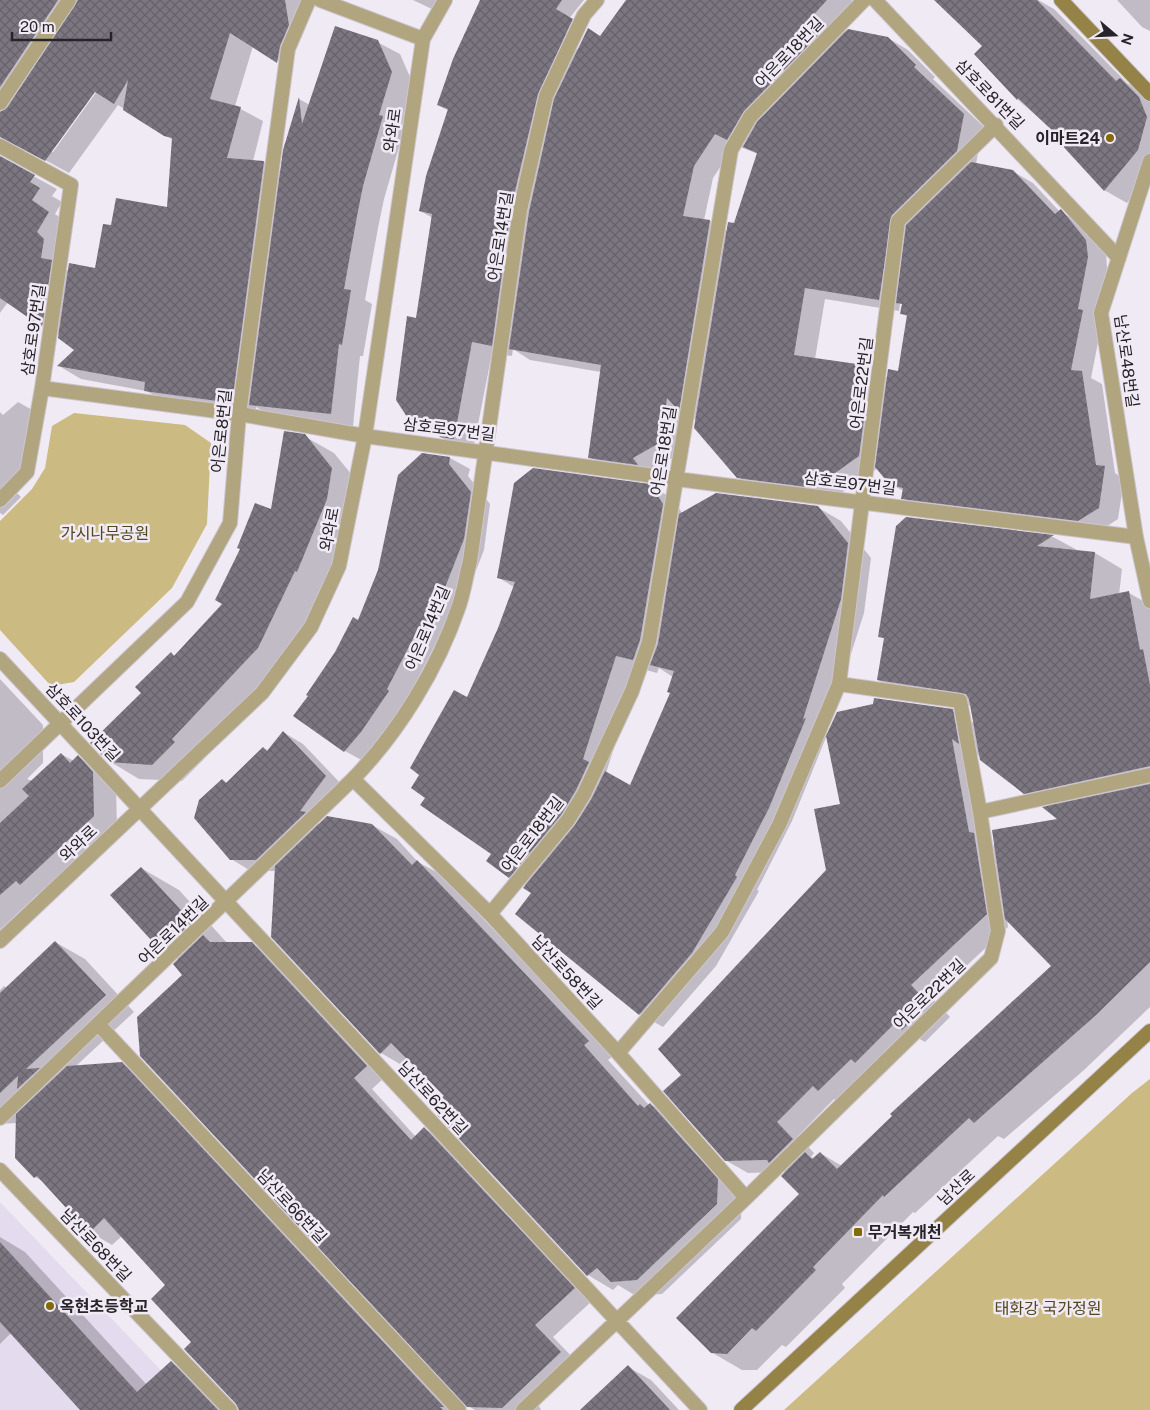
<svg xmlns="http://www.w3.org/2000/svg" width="1150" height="1410" viewBox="0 0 1150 1410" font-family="'Public Sans','Noto Sans KR',sans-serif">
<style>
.built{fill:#e5dbee}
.park{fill:#cbba82}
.shadow{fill:#0003;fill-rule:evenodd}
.building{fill:url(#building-cross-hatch)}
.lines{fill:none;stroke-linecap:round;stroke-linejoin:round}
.minor-casing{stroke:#ccc6d0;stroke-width:16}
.secondary-casing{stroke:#ccc6d0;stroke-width:16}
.minor{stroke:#b1a57f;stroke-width:14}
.secondary{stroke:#948247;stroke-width:14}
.poi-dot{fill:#826a04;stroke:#f0eaf5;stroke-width:2}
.labels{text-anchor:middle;stroke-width:5;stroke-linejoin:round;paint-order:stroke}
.street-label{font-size:16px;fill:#272429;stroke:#f0eaf5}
.poi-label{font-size:16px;font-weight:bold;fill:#272429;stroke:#f0eaf5;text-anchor:start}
.park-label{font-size:16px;fill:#52461e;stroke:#f0eaf5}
</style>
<defs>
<pattern id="building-cross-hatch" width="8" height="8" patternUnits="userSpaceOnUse" patternTransform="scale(1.25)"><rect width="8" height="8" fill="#7c7681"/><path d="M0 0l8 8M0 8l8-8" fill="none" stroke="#66616a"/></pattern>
</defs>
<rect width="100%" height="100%" fill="#f0eaf5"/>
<path class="built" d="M0,1202L199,1410H0Z"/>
<path class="park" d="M74,413L185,425L211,443L207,524L172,588L74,682L51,686L0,630V521L32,489L45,468L52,426Z
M1150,1079V1410H784L1132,1093Z"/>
<path class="shadow" d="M0,0H317L280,62L253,46L235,106L263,121L253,161L264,162L282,172L284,150L299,99L310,105L377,42L400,54L414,86L401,128L404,130L384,199L378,228L365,300L372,304L363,356H360L353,426L272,417L256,407L255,415L169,403L146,391L81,379L59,366L76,350L60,336L8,302L0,313V161L4,160L57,189L52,196L62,202L55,214L72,226L65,269L69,271L96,270L112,226L168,208L173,140L118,105L69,173L25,149L0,114ZM98,86L100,87L53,152H50Z
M413,0H443L436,11Z
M482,0H584L543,51L548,55L563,41L579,50L600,37L628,0H852L845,34L888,38L908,50L935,77L933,79L983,126L976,164L1012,171L1033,183L1060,212L1081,222L1106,252L1107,269L1098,320L1102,322L1091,378L1102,384L1115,473L1124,479L1118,519L1098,532L922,509L902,498L904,491L890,484L878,468L834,498L758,489L738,477L696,420L686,414L681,453L652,469H610L590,457L601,372L530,360L513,349L512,356L492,353L473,450L460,448L441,437L445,434L431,431L410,419L417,319L433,218L420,211L449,111L438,105ZM735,145L758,154L735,224L728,231L710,221L704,220L713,178ZM825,299L899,311L900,303L903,305L901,313L908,317L899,372L888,378L870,368L815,359Z
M937,0H1038L1054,9L1127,83L1142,92L1150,100V175L1127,203L1104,190L1060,142L1063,139L1017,99L983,46Z
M1117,0H1150V31L1142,27Z
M18,402L41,415L14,490L21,497L3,515L0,513V412L3,415Z
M304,436L334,453L361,486L356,516L288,665L201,757L204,759L182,781L139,779L109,761L143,693L171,654L175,656L224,604L272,511Z
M450,458L470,469L468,476L490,504L484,550L446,647L436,643L406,702L365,762L345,751L359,622Z
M650,485L673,499L682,513L817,507L841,521L871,558L864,613L826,732L829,733L952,710L974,723L971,706L905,696L878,680L885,639L879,636L906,518L1053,537L1079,551L1095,553L1122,569L1119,595L1129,593L1150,605V1007L1084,1070L1004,1139L998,1136L915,1213L913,1212L842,1284L845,1288L786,1347L782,1345L757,1370H742L711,1352L801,1194L786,1172L748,1173L725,1160L683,1075L827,870L841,805L827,735L792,821L757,890L759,891L716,966L663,1027L640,1014L526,886L509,877L492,854L427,797L499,629L514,587L499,578ZM639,668L657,673L659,668L673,677L671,693L631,786L606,773ZM973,751L1024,793L1050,807L1060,820L995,846L991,844ZM1007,919L1052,966L842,1166L820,1153L814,1159L811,1157L814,1153L798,1136L834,1099L841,1103L916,1037L925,1042L950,1017L932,998L1008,927Z
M0,679L43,725V763L27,779L32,781L61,754L74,761L78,757L101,770L116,786L117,829L44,898L38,894L0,930Z
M283,732L303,744L345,788L318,824L372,825L397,839L418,862L442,875L613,1056L608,1060L649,1105L650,1104L675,1118L742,1194L741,1219L662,1294L636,1296L618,1285L613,1290L588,1275L439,1115L451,1104L446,1096L411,1061L405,1067L381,1053L276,871H251L231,859L222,780L227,783L263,748L269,751Z
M141,868L179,890L228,944H252L272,955L385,1077L372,1089L416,1137L425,1129L444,1140L593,1300L553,1337L579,1364L538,1404L541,1410H475L468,1406L184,975L179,960L162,950L111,895Z
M55,942L85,959L134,1012L76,1066L121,1063L144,1077L456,1410H254L193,1342L167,1285L122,1236L112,1245L90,1232L44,1182L35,1177L17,1123L0,1124V990L4,986L7,988Z
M0,1237L25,1252L147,1385L171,1363L209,1384L233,1410H82L11,1333L0,1344Z
M628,1367L651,1380L679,1410H581Z"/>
<path class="building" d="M0,0H58L0,87Z
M78,0H285L289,25L280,46L277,63L230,33L210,99L241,107L227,158L264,161L232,403L144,391L145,382L57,366L74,350L58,338L69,263L95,268L103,224L111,225L116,198L167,207L172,138L164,136L123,110L128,80L114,104L95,92L45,161L0,137V112L7,108Z
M480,0H562L556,9L573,19L538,94L511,208L492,346L472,342L454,439L439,437L450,428L409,420L396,400L407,316L416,318L432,214L419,211L426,176L448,109L437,105L453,59Z
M626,0H827L808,21L828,25L744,111L727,140L715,134L694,166L683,216L710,220L679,411L667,398L661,442L633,458L638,465L588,458L601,365L509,349L529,212L554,99L588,28L600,36Z
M934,0H1037L1116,81L1120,78L1139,97L1147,117L1138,150L1104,191L1059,142L1061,139L1018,98L1017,100L974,54L982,46Z
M335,26L378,40L392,72L379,115L383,116L363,186L357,216L344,289L351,290L342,345L339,344L331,414L249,405L283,150L299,97L302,124Z
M848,29L888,37L916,65L914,67L964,114L957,151L892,215L879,300L805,288L794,355L871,366L859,456L814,488L737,478L694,428L728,222L734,223L757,153L743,147L757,122Z
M0,156L35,175L30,182L40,188L32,200L49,212L37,232L44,239L41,258L52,260L42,327L0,298Z
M971,162L1013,170L1055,214L1061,209L1086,240L1088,257L1078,309L1083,310L1071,370L1082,371L1096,465L1105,466L1099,508L1078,521L901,499L903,488L890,485L875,467L888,369L898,371L907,315L900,314L902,304L896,303L906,225Z
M284,431L305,434L332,468L327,499L297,572L295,571L258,648L172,739L175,742L152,765L108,762L90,743L141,693L135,687L171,652L174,656L222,604L215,600L240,549L237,548L255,503L271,509Z
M422,453L450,457L449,464L471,492L464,539L426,636L416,633L387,689L389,691L361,732L344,752L293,716L308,696L306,695L335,652L353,617L358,620L378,570L398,475Z
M533,468L650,484L663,504L640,640L633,660L616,656L583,759L589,762L576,790L561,815L509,878L486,861L491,854L420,805L425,798L411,788L419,775L410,768L454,690L467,697L498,628L515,582L497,578L514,483Z
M716,493L818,506L848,543L841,599L803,719L806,718L769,808L735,875L737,877L692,953L639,1015L515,914L531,893L523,888L575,825L592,798L605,771L630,785L670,693L667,692L674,671L650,665L658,644L679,514Z
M906,517L1054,535L1037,546L1095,552L1090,599L1129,591L1140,650L1143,649L1150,685V766L1024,794L980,760L969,699L966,694L877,680L884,638L878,637L896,526Z
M874,698L953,709L959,744L952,739L969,832L974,833L987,914L911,985L929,1004L902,1030L895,1023L855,1063L851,1059L818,1091L813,1086L777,1122L793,1139L769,1163L767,1160L725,1161L663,1091L681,1075L658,1049L826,870L814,809L840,804L826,736L837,712L873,704Z
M283,731L326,776L300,811L306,812L256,860H230L194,818L199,800L222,779L226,783L263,747L267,751Z
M61,753L70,763L78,755L93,772L94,816L20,885L16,881L0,895V823L29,796L22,789Z
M1150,784V962L1096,1015L974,1123L969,1118L884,1197L883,1195L813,1267L816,1270L756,1331L752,1328L727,1354L711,1353L676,1318L799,1194L781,1176L805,1152L812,1159L820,1152L837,1169L892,1116L890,1114L1051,966L1005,919L992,830L1057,819L1042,807Z
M327,816L372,824L412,865L417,860L589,1041L584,1045L638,1106L640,1104L644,1108L650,1103L718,1179L717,1204L637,1280L611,1282L597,1268L587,1276L437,1115L449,1104L442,1097L444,1096L391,1043L380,1054L271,937L275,866Z
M141,867L192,922L161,951L110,895Z
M203,935L210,942H252L367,1066L354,1078L411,1140L424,1127L575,1288L535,1325L561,1352L502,1408L467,1407L140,1056L137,1017L182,975L173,964Z
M55,941L106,995L26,1069L40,1068L17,1089L18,1076L0,1093V993Z
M122,1062L444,1407H440L443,1410H239L236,1404L184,1349L191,1342L151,1299L165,1285L104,1218L89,1233L37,1176L34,1178L15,1158L16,1114L67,1066Z
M0,1242L137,1392L171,1361L218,1410H80L0,1322Z
M628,1365L670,1410H580Z"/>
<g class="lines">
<defs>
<path id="minor" d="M320,0L423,39
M875,0L1119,258
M0,103L69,0
M0,146L71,185L42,388L27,472L0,500
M1150,161L1101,313L1136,537L1150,601
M42,388L239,414L365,436L676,479L1136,537
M0,659L700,1410
M353,779L490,914L618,1053L746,1198
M0,781L187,602L230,523L239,414L288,49L309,0
M980,812L1150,775
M490,914L568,820L584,794L632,691L649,642L731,150L750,117L864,0
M0,941L262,693L311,627L339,566L365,436L423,39L445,0
M99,1025L459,1410
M618,1053L722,932L779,825L839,684L898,221L996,125
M0,1118L353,779C399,732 438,668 459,606C464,591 466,576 470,561L520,210L546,96L584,15L597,0
M0,1170L230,1410
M523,1410L746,1198L991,958L998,931L980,812L960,701L839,684"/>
<path id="secondary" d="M1061,0L1150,94
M741,1410L1150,1031"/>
</defs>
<use href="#minor" class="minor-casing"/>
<use href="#secondary" class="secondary-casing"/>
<use href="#minor" class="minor"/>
<use href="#secondary" class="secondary"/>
</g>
<g class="poi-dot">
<circle cx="1110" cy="138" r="5"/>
<rect x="853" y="1227" width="10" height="10" rx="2.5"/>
<circle cx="50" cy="1306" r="5"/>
</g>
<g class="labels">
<g class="street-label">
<text transform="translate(789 52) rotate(-46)" y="6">어은로18번길</text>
<text transform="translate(990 94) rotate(46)" y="6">삼호로81번길</text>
<text transform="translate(392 130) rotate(-82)" y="6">와와로</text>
<text transform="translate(500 236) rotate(-81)" y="6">어은로14번길</text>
<text transform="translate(33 330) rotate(-82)" y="6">삼호로97번길</text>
<text transform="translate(1127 361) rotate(82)" y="6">남산로48번길</text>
<text transform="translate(861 383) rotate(-83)" y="6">어은로22번길</text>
<text transform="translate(449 429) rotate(7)" y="6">삼호로97번길</text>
<text transform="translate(221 431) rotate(-84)" y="6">어은로8번길</text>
<text transform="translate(663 451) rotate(-81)" y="6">어은로18번길</text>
<text transform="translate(850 483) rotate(7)" y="6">삼호로97번길</text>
<text transform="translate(329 529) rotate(-79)" y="6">와와로</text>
<text transform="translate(427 628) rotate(-67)" y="6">어은로14번길</text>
<text transform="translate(83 722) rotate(47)" y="6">삼호로103번길</text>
<text transform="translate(532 834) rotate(-52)" y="6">어은로18번길</text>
<text transform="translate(78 843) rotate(-43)" y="6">와와로</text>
<text transform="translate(173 930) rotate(-44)" y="6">어은로14번길</text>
<text transform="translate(567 972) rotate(47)" y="6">남산로58번길</text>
<text transform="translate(929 994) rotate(-44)" y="6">어은로22번길</text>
<text transform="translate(433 1098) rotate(47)" y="6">남산로62번길</text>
<text transform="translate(956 1187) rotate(-43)" y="6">남산로</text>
<text transform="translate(292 1206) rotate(47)" y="6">남산로66번길</text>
<text transform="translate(96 1245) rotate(46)" y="6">남산로68번길</text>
</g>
<g class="poi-label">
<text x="1100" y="144" text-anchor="end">이마트24</text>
<text x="868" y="1238">무거복개천</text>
<text x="60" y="1312">옥현초등학교</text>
</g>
<g class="park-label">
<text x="105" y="539">가시나무공원</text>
<text x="1048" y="1314">태화강 국가정원</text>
</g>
</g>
<g transform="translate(1115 35) rotate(109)" stroke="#f0eaf5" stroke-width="4" paint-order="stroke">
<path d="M0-4L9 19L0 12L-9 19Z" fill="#272429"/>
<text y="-8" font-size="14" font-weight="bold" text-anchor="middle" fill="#272429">N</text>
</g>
<path d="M12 32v8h99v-8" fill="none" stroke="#272429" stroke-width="2.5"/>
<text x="20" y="32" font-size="15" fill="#272429" stroke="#f0eaf5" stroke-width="4" paint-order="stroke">20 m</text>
</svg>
